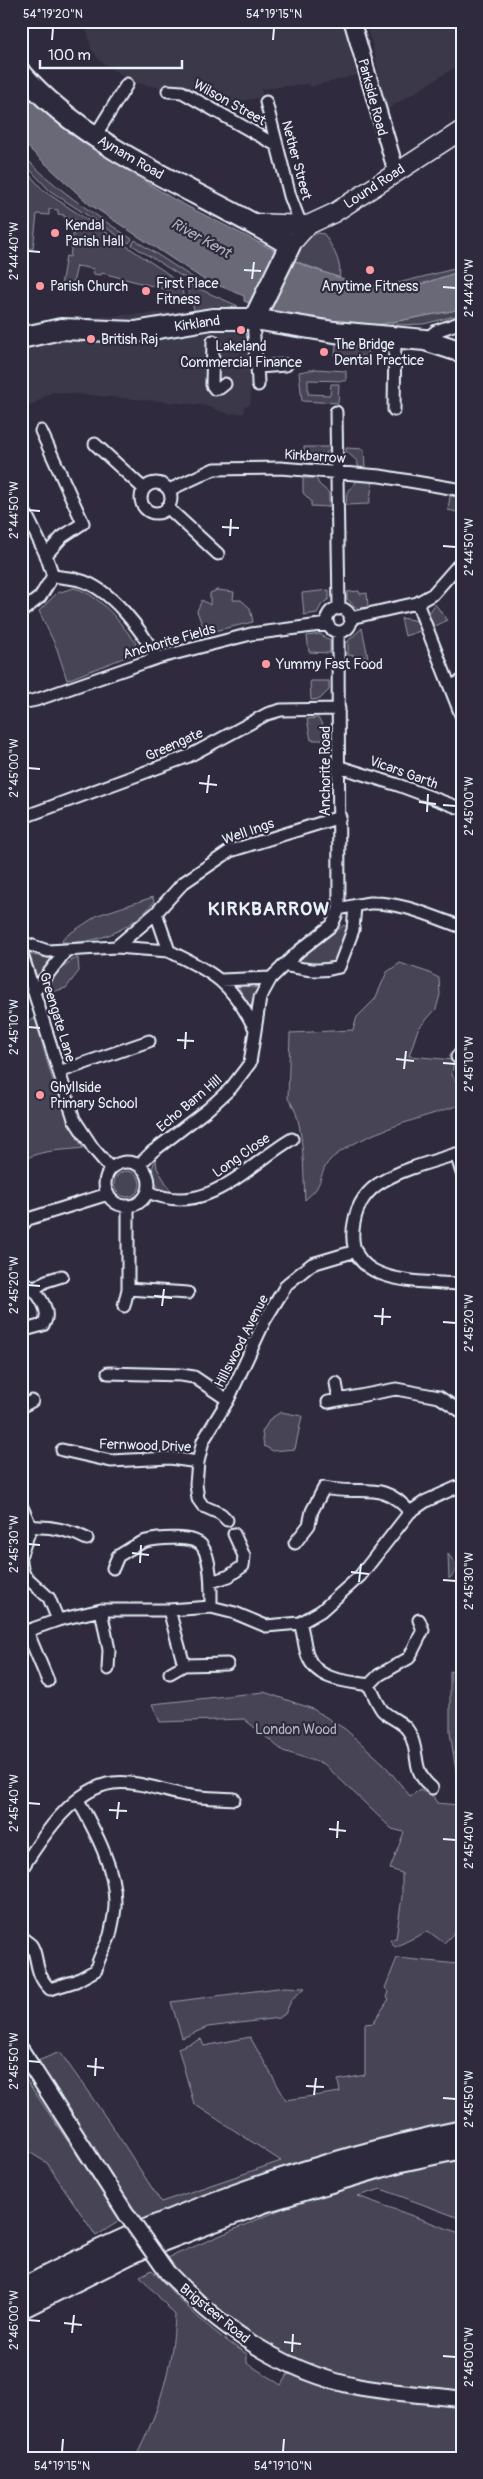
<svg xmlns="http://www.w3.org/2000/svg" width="483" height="2479" viewBox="0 0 483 2479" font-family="Pangolin,sans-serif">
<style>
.built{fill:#3b3749}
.green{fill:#464455;stroke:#979aa6}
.water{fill:#696978;stroke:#9c9fab}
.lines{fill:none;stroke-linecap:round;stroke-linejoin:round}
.street-casing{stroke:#e8f1f8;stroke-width:15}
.secondary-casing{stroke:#e8f1f8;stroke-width:19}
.primary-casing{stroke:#e8f1f8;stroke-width:21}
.highway-casing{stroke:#e8f1f8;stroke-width:24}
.street{stroke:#2f2a3d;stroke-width:11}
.secondary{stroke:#2f2a3d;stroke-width:15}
.primary{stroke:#2f2a3d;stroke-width:18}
.highway{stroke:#2f2a3d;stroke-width:20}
.secondary-bridge-casing{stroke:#e8f1f8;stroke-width:19;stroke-linecap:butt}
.secondary-bridge{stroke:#2f2a3d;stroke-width:15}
.ticks{fill:none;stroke:#e8f1f8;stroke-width:2}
.poi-dot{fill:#ff9aa2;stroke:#2f2a3d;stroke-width:2}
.labels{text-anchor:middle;stroke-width:4.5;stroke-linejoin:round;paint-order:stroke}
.street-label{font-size:14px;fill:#e8f1f8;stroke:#2f2a3d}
.poi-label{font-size:14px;fill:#e8f1f8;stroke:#2f2a3d;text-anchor:start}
.park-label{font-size:14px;fill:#afb4bf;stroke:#2f2a3d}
.water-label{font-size:15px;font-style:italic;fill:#afb4be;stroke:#2f2a3d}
.district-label{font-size:19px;font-weight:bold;letter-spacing:1px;fill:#e8f1f8;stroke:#2f2a3d}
.neatline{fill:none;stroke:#e8f1f8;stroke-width:2}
.ticks-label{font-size:12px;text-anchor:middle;fill:#e8f1f8}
</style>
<rect width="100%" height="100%" fill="#2f2a3d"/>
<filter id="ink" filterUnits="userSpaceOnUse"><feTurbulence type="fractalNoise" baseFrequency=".02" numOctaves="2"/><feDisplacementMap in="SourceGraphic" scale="10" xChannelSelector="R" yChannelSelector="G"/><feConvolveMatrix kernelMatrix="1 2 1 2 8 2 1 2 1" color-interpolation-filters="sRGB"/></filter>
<g filter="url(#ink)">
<path class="built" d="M73,21H343L357,75L310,87L309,84L261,89L263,97L231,103L227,101L222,110L166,89L132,82L100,61L91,48L86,25Z
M364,21H462V63L387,110L372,44Z
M238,307L247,327L251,401L250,405L245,406L244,413L229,414L202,405L52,392L21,412V325L38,321Z"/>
<path class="green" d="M21,153C54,188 92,213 132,239L129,243L49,190L21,160Z
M21,165L44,191L167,273L182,289L185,305L168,290L102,273L101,275L93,274L94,269L77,266L72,287L61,285L66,256L70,257L75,220L64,217V215L58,214V210L49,209V215L37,214L33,249L21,247Z
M318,233L324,234C332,246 343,264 339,278L290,259L304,239Z
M135,240L201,283V285L181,276L132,245Z
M462,267V271L415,286H386Z
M185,283H186L238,306L195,312Z
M462,309V314L424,324L371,326Z
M336,343L368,345L367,357L335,356Z
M316,369L346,371V381L308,380V394L330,395L331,384H339L338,403L302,401L299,372Z
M304,447H330L329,451L323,455L316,465H304Z
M346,448L364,449L365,467L359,468L357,461L346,451Z
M303,478H316L319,484L329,493V507L311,506V501L303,493Z
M358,480L373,481L369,504L346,505L347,492Z
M450,496L457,497L462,504V513L448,510Z
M74,588C100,594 120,623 136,643L131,655L67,680L57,649L39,611L57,593Z
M217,590L234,592L233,600H241L250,608L253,622L205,633L197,611L202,600L210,605V593Z
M329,590V599L322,604L317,613L304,615L302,593Z
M359,591L360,594L367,593L368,607L358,609L347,599V592Z
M435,604L447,620L434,627L428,615Z
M401,618L419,621L423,630L405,636Z
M362,628L368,657L348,655V641Z
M320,634L330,641V653L309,652L307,636Z
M310,681H329V690L320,699L311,700Z
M318,718L324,727L330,730V740H311L307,719Z
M153,897L154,902C132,929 97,945 62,942L63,938L98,915Z
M344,925L348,929L336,961L328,965L294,963Z
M29,954L51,959L37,976Z
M78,958L79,971L66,988L45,994C49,981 65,961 78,958Z
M400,963L427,972L439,978L440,995L436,1009L418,1029L409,1056L454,1060L452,1075L462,1090V1104C421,1119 364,1131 331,1159C322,1167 322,1180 316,1189C313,1193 308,1197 305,1200C303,1175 305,1116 288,1099L290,1033L353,1030L357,1017L375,999L387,972Z
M239,985L258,988L251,1007L238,987Z
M36,1019C47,1064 59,1108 83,1148C64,1151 35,1149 21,1163V1022Z
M156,1159L157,1168L172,1193C154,1190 147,1175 156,1159Z
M114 1184a13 13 0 1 1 26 0a13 13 0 1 1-26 0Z
M281,1412L302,1416L295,1449L273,1451L264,1446L262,1432L270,1419Z
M448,1554L459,1568L449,1579Z
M450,1671L462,1674V1943L458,1929L444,1943L428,1931L395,1947L390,1940L396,1938L402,1897V1873L390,1869L404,1832L392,1829L324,1764L283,1751L244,1719L160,1722L152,1704L264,1692L313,1709L345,1729L383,1763L410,1796L420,1790L433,1796L437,1803L458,1805L461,1804L450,1732Z
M462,1947V2123L142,2227L35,2062L60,2052L112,2126L161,2202L281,2161L194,2104L178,2048L201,2039L204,2046L250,2037L286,2100L340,2092L338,2080L365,2075V2024L373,2023L389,1999L387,1997L389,1992L385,1988L397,1958L458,1964Z
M285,1987L305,1988L292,1999L285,2014L279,2018L208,2027L182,2038L171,2002Z
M21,2072L121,2220L96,2236L47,2163L21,2147Z
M462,2157V2219L381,2189L358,2196L462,2234V2392L400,2385L370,2384L293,2362L216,2312L163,2260L291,2205L365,2182Z
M152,2270C181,2302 210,2332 247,2354V2363L281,2385L287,2375L293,2374L462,2404V2458H135C159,2413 173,2365 175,2315L140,2276Z"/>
<path class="water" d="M21,91L95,150L175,200L305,266L362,285L415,286L462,271V309L371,326L291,317L270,312L244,301V296L203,279L89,204L21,141Z"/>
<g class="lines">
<defs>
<path id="street" d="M168,91L182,92L276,145
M266,102L290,196L301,225
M95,136L127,84
M254,319C252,341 258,363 258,385
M425,340L436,331L462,322
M213,341L212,385L215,389L220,388L225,384
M258,367L286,365
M394,410L395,337
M336,412L339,609
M41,431L83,523L62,537L46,555
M95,444L144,489
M141 498a15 15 0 1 1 30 0a15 15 0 1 1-30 0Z
M169,490L214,469L280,468L380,476L462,490
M167,507L218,554
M21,517L27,516L46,555L53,576L40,597L21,612
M53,576C61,577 71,578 79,580C111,588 142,631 157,658
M417,603L461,715
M327 620a12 12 0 1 1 24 0a12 12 0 1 1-24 0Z
M350,618L417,603L433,594L462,561
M450,686L462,681
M21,703L36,700L157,658L251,634L328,624
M340,767L398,785L457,807
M21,818L189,756L267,714L281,710L339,709
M339,909C349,907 360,904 370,903C402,902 433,917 462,927
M21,942L48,951L116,947L169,951L156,913
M116,947L156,913L183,883L230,851L340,817
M21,951L74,1119L93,1148L111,1169
M169,951C215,974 230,981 254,1027
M283,965C303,969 319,973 339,967L353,930L355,906
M221,980L271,978
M35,991L65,952
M457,1057L462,1050
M59,1072L149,1041
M462,1152C436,1161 407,1167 383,1181C367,1190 357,1205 354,1223C342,1287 422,1281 462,1284
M456,1154L462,1173
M105 1184a22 22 0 1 1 44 0a22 22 0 1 1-44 0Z
M139,1165L152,1152L208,1109L231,1088L250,1063L260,998L271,978L299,951L332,925L339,909L338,632
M148,1192C207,1218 246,1166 292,1139
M21,1227L28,1219L108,1194
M21,1280C34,1287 54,1310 43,1325L21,1331
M34,1289L46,1281L62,1276
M128,1289L188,1293
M124,1306L128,1289V1206
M108,1373L181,1375L194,1377L228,1400
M336,1383L339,1400
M328,1402L396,1389L439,1397L462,1412
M21,1407L32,1401
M62,1450L111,1461L170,1458L198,1462
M21,1505L31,1527L21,1554
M227,1520L221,1514L203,1506L198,1499L196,1484L198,1462L203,1441L228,1400L265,1320L287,1284L312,1264L356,1251
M31,1527C52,1526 69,1530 87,1539
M295,1543L309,1525L312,1511L324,1488C363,1496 382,1479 410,1512
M21,1564L24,1575L49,1598L58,1620
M113,1568L118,1556C127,1551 136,1544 146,1541C158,1538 195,1535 202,1546C212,1559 211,1591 211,1607
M211,1582L229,1576L243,1566L244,1556L234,1534
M101,1610L109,1650L108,1669
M169,1610L184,1665
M300,1623C304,1634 304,1647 308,1657C318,1681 347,1681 369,1685C373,1693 377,1703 382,1710C390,1719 403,1721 409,1732C421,1753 410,1770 432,1788
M27,1631L48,1681
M21,1633L58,1620L101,1610H169L211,1607L235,1613L266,1626L300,1623L321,1611L360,1576L410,1512L426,1501L462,1485
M170,1673L184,1665L227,1664
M369,1685L379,1675L409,1658L423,1630L419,1620
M21,1870C41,1839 73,1788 113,1783C137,1780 162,1791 185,1795C201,1798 218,1798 234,1799
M21,1937C24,1940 28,1942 31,1945C39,1955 33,1973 50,1989L76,1981L96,1970C98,1957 106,1947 110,1935C112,1926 115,1914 115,1905C116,1869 95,1831 78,1800"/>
<path id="secondary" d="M352,21L396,171
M21,2050L127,2215
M167,2272C220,2328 282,2372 359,2387C393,2393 428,2395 462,2399"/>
<path id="primary" d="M253,223L308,225
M290,245L308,225L334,213L462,130"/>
<path id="highway" d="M21,73C92,154 200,190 290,245L254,319
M21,338L61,329L135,332L212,319H254L334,332L425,340L462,352
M21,2290C153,2218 315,2161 462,2131
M21,2308L133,2252L264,2202L401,2161L462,2148"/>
</defs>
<use href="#street" class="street-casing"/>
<use href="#secondary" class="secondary-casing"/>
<use href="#primary" class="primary-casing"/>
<use href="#highway" class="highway-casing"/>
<use href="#street" class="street"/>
<use href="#secondary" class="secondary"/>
<use href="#primary" class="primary"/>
<use href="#highway" class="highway"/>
<defs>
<path id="secondary-bridge" d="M127,2215L167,2272"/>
</defs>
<use href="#secondary-bridge" class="secondary-bridge-casing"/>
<use href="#secondary-bridge" class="secondary-bridge"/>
</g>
</g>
<path class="ticks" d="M52,40L53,28M273,40L274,28M28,251L40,252M244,270L261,271M252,279L254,262M443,287L456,288M28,510L40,511M222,527L239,528M230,536L231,519M443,546L456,547M28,768L40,769M199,783L217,785M207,793L209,775M419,802L436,804M443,805L456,806M427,812L428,794M28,1027L40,1028M177,1040L194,1041M185,1049L186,1032M396,1059L414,1061M443,1063L456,1064M404,1069L406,1051M28,1285L40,1286M154,1296L172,1298M162,1306L164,1289M374,1316L391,1317M443,1322L456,1323M382,1325L383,1308M28,1544L40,1545M132,1553L149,1555M140,1563L141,1545M351,1572L369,1574M443,1580L456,1581M359,1582L361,1564M28,1803L40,1804M109,1810L127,1811M117,1819L119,1802M329,1829L346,1831M337,1838L338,1821M443,1839L456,1840M28,2061L40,2062M87,2066L104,2068M95,2076L96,2058M306,2086L324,2087M314,2095L316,2078M443,2098L456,2099M28,2320L40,2321M64,2323L82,2325M72,2333L74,2315M284,2342L301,2344M292,2352L293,2334M443,2356L456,2357M62,2452L63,2439M283,2452L284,2439"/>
<g class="poi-dot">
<circle cx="55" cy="233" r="5"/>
<circle cx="370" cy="270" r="5"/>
<circle cx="40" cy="286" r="5"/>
<circle cx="146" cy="291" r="5"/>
<circle cx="241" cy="330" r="5"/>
<circle cx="91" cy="339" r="5"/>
<circle cx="324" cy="352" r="5"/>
<circle cx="266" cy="664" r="5"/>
<circle cx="40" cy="1095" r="5"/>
</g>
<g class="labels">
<g class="street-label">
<text transform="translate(373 97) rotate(75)" y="5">Parkside Road</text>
<text transform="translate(230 102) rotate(29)" y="5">Wilson Street</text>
<text transform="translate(131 157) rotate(30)" y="5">Aynam Road</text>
<text transform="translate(297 160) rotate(75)" y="5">Nether Street</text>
<text transform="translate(374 186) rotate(-33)" y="5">Lound Road</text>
<text transform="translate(197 323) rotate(-8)" y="5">Kirkland</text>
<text transform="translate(315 456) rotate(4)" y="5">Kirkbarrow</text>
<text transform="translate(169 641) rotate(-16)" y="5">Anchorite Fields</text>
<text transform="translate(174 744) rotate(-24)" y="5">Greengate</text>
<text transform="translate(325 771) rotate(-90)" y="5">Anchorite Road</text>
<text transform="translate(404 772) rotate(20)" y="5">Vicars Garth</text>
<text transform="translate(248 831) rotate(-19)" y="5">Well Ings</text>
<text transform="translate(58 1017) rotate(73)" y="5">Greengate Lane</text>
<text transform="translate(189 1103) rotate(-40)" y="5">Echo Barn Hill</text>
<text transform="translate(241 1155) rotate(-35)" y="5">Long Close</text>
<text transform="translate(241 1341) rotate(-63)" y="5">Hillswood Avenue</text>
<text transform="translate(145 1445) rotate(2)" y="5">Fernwood Drive</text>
<text transform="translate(215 2313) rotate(39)" y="5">Brigsteer Road</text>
</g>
<g class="poi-label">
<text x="65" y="230">Kendal<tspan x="65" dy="16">Parish Hall</tspan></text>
<text x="156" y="288">First Place<tspan x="156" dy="16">Fitness</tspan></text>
<text x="50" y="291">Parish Church</text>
<text x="370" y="291" text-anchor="middle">Anytime Fitness</text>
<text x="101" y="344">British Raj</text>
<text x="334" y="349">The Bridge<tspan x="334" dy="16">Dental Practice</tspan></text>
<text x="241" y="351" text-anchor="middle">Lakeland<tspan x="241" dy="16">Commercial Finance</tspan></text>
<text x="276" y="669">Yummy Fast Food</text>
<text x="50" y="1092">Ghyllside<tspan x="50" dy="16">Primary School</tspan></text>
</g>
<g class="park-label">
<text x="296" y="1734">London Wood</text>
</g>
<g class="water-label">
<text transform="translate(201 238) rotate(29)" y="5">River Kent</text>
</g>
<g class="district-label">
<text x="269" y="915">KIRKBARROW</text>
</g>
</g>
<rect width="483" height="2479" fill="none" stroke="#2f2a3d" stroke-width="55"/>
<path d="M40 60v8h142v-8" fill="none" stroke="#e8f1f8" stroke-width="2.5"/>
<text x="48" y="60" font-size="15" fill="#e8f1f8" stroke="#2f2a3d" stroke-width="4" paint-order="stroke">100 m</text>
<rect x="28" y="28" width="428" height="2424" class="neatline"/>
<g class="ticks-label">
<text x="53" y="18">54°19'20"N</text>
<text x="274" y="18">54°19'15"N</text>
<text transform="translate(14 251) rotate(-90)" y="4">2°44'40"W</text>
<text transform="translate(469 288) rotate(-90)" y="4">2°44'40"W</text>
<text transform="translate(14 510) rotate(-90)" y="4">2°44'50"W</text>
<text transform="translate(469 547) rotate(-90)" y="4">2°44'50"W</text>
<text transform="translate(14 768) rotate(-90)" y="4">2°45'00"W</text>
<text transform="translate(469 806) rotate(-90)" y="4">2°45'00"W</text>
<text transform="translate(14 1027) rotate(-90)" y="4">2°45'10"W</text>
<text transform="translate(469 1064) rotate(-90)" y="4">2°45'10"W</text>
<text transform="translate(14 1285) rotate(-90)" y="4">2°45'20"W</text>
<text transform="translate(469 1323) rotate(-90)" y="4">2°45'20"W</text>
<text transform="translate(14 1544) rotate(-90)" y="4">2°45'30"W</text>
<text transform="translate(469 1581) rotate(-90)" y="4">2°45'30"W</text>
<text transform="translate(14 1803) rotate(-90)" y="4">2°45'40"W</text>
<text transform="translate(469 1840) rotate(-90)" y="4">2°45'40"W</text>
<text transform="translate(14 2061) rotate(-90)" y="4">2°45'50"W</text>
<text transform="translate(469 2099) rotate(-90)" y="4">2°45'50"W</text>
<text transform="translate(14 2320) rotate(-90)" y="4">2°46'00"W</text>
<text transform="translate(469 2357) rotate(-90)" y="4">2°46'00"W</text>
<text x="62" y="2470">54°19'15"N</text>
<text x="283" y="2470">54°19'10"N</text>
</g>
</svg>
